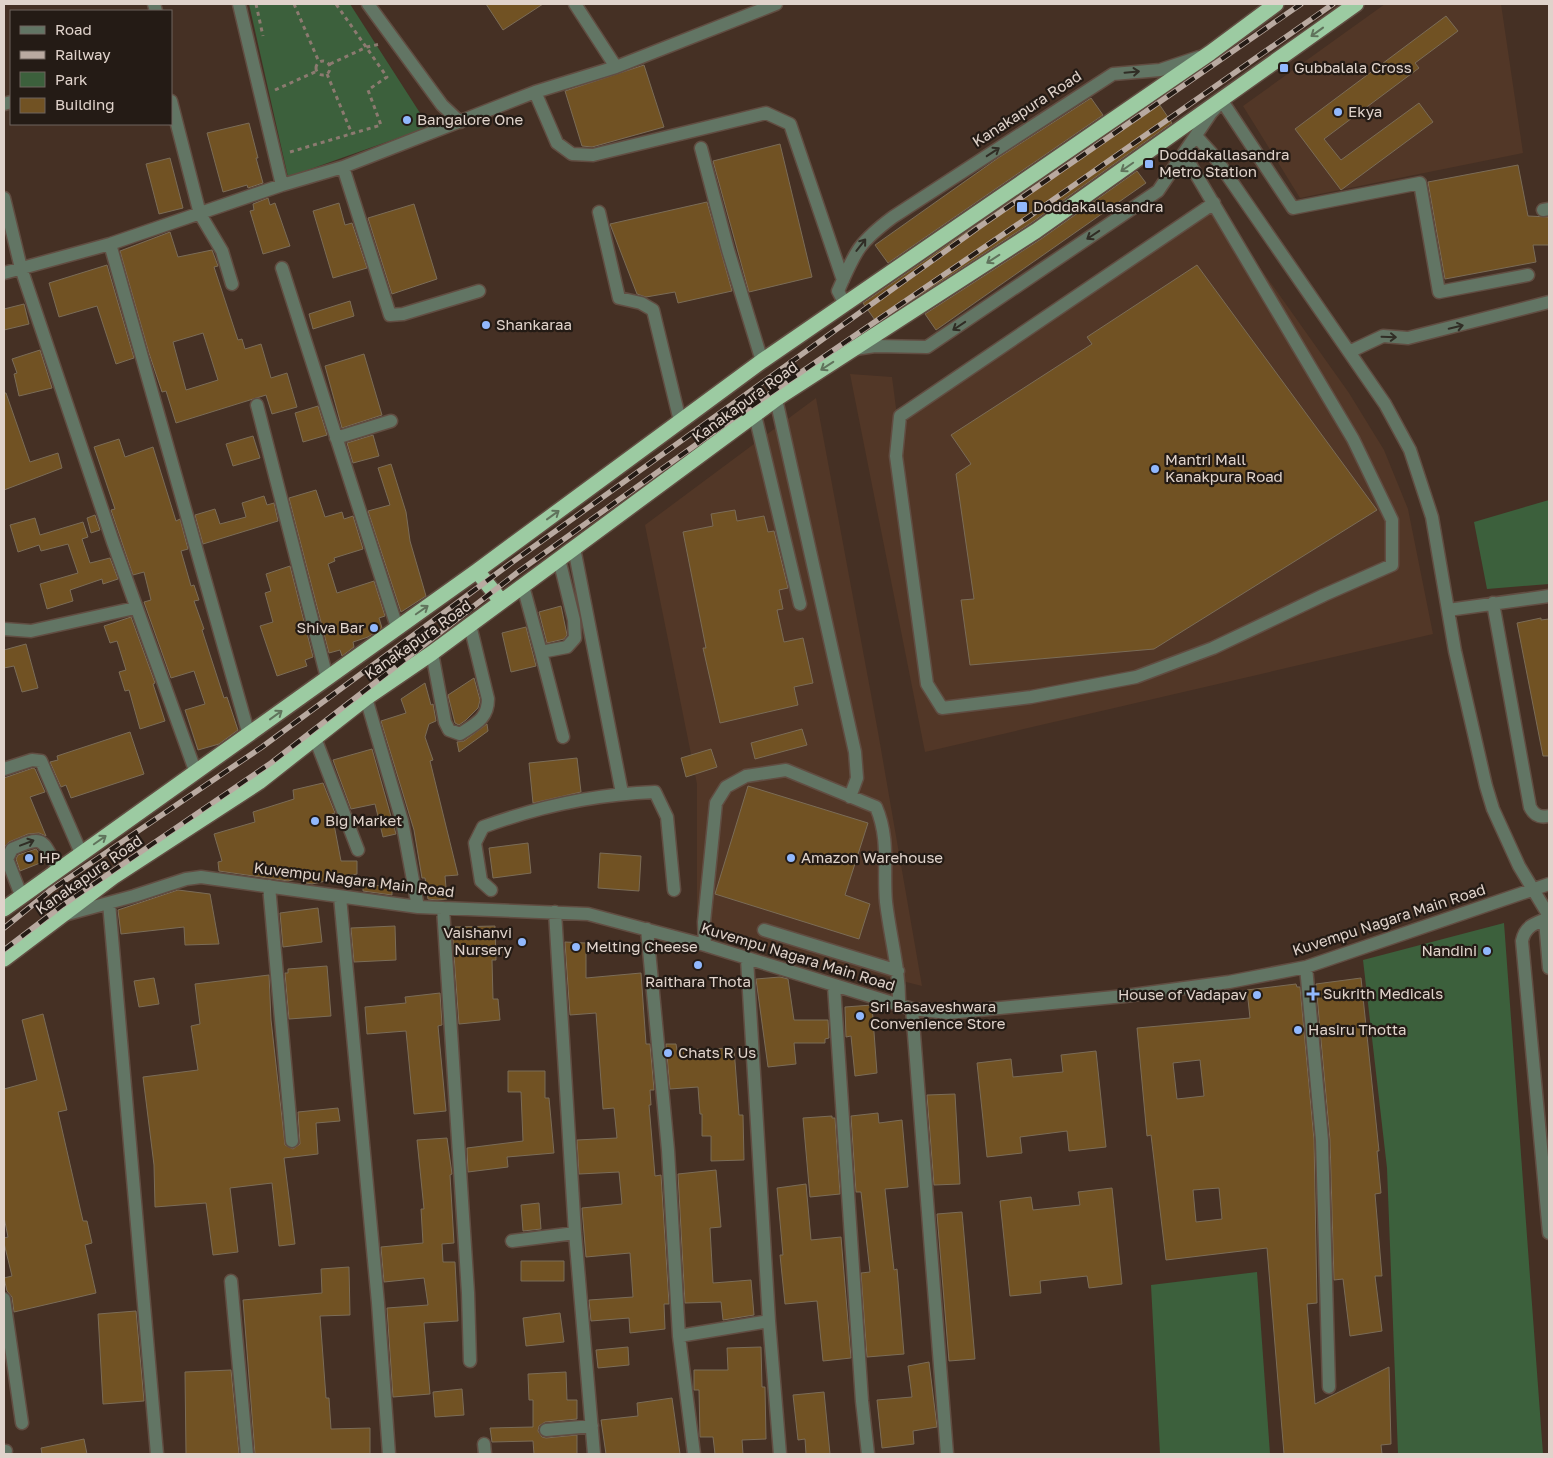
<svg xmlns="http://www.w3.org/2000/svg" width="1553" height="1458" viewBox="0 0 1553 1458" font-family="'Golos Text',sans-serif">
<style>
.built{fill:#523727}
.green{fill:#3c603c}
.building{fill:#715223;stroke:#7b6c57;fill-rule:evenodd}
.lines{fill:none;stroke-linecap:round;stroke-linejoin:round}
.minor-casing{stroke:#614d42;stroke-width:15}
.highway-casing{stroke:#614d42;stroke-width:18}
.path{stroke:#8c7a70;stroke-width:3;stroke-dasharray:4 4;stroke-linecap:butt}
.minor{stroke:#627564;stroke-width:12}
.highway{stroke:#9ccba2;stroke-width:15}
.rail-casing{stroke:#b9aaa1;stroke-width:5.5}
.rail{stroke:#241b15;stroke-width:4;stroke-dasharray:11;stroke-linecap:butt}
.oneway{stroke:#60735c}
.oneway2{stroke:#302d25}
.poi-dot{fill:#91b8fd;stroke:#241b15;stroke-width:2}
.labels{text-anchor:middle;stroke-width:4.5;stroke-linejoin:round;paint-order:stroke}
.poi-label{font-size:15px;fill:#e0d3cb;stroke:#241b15;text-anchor:start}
.street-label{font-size:15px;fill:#e0d3cb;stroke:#241b15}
</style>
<rect width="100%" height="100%" fill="#453024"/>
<path class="built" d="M1385,4H1501L1523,153L1300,198L1243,106Z
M1214,203L1349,393L1384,450L1408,509L1433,634L925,752L850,374L892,377L897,416Z
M816,398L878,732L922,986L697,929V784L645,525Z"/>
<path class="green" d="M249,4H350L429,127L288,177Z
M1549,500V584L1487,589L1474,522Z
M1504,923L1543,1454H1398L1387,1168L1363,960Z
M1257,1272L1270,1454H1160L1151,1285Z"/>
<path class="building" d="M486,4H543L503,30Z
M1446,16L1458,31L1415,63L1419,68L1324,139L1341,160L1419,103L1433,122L1341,190L1295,129Z
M644,65L664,127L592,147L582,146L565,91Z
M1091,98L1103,115L888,263L875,245L998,158Z
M1157,101L1172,123L1031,223L877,323L863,303Z
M249,123L258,158H256L263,183L248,188L247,185L223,192L207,133Z
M780,144L812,277L749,292L713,161Z
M170,158L183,208L159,214L146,164Z
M1518,165L1528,216L1549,217V245H1533L1536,262L1445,279L1428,182Z
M1137,171L1146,183L936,330L925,314L1041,239Z
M268,198L270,205L275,203L290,246L263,254L250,211L254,210L253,204Z
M707,202L732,291L678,303L675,292L646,297L637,294L610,224Z
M339,203L345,225L352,223L367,268L333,278L313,211Z
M414,204L437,279L392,294L368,218Z
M170,232L178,257L212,250L218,266L214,267L238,340L242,339L245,349L261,344L271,378L287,373L297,407L272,414L266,395L176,423L166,391L162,392L149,353L120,251ZM203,333L218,380L186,390L173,342Z
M107,265L134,358L116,364L97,306L59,317L49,283Z
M1197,265L1377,510L1154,649L970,665L961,600L974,599L956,474L971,464L951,435L1092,344L1087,337Z
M350,301L354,316L313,329L309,314Z
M24,304L29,324L4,330V309Z
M40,350L52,388L19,396L14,374L17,373L12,359Z
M364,354L382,415L342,428L325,366Z
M4,393H6L30,462L58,453L62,468L4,490Z
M318,406L327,435L303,442L295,413Z
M373,435L379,456L353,463L347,443Z
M253,436L260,458L233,466L226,444Z
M119,439L125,457L153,447L176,521L180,519L188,549L181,551L191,586L194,585L199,600L194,601L204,629L202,630L224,698L227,697L238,730L219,744L198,750L185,710L205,704L194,671L171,678L144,602L151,600L144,572L133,575L111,510L115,509L94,447Z
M391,464L406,512L410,541L426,596L401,612L368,511L390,505L378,468Z
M316,490L325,517L342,512L344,519L353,516L363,549L334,558L335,561L328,564L337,593L374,581L385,616L379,618L382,628L368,637L353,642L354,647L342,656L340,650L329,653L289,498Z
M264,496L267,505L274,503L278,521L203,544L195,515L215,509L220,524L246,517L242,503Z
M735,510L737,521L764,516L768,532L774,531L788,588L779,590L783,609L777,610L784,642L803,638L813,683L794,687L798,705L720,723L703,648H706L683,532L713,526L711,514Z
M95,515L100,530L91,533L87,518Z
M35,518L40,535L83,522L88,537L82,539L90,563L110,558L118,579L103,584L102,579L70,590L73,601L47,609L40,584L78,573L68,544L41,551L39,545L18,552L10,525Z
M290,566L313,657L305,660L307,666L277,676L260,626L273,622L265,593L271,591L266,574Z
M561,606L567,635L564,639L547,643L539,612Z
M131,617L155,683L153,684L165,721L140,729L129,690L125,691L119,672L126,670L117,641L110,643L104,626Z
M1541,618V620L1549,619V756H1543L1517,623Z
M526,627L536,666L511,672L502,633Z
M26,644L38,688L22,692L14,666L4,668V650Z
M474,678L480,700L478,708L466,720L459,725L455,723L448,695Z
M425,683L431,705L433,704L436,721L429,724L425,737L433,760L430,761L458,875L445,876L447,899L437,900L428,899L425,878H422L414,830L381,721L406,713L401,699Z
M487,724L488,731L459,752L457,742L464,741Z
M802,729L807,745L755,759L751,743Z
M130,732L144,774L71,798L66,785L61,787L50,762L58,760L57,756Z
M372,749L396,834L383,837L375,804L351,809L333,760Z
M711,749L717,767L686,777L681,758Z
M577,758L581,792L533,803L529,763Z
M33,768L35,769L45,792L30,797L46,836L39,833L28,834L9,842L4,847V778Z
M323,783L335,813L332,814L341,861H357V874L312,884L306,883L305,877L288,881L219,871L218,862L222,861L214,834L255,822L253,812L294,799L293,790Z
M748,786L868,823L845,895L870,904L859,939L715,894Z
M528,843L531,873L493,878L489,848Z
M36,849L45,861L20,871L16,859L18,855Z
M600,853L641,856L639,891L598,888Z
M363,885L392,886V895L363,891Z
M178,890L210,894L219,944L185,945L184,927L121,934L118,910Z
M318,908L322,942L283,947L280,913Z
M395,926L396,960L354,962L351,928Z
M495,926L496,960H492L493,999H498L500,1020L459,1024L452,927Z
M565,942L586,943V978L641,973L646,1044H650L654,1090H650L651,1105H649L655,1176L661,1175L669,1304H664L665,1329L630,1333L629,1318L591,1321L589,1300L633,1297L630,1253L586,1257L582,1208L622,1204L619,1172L579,1174L577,1140L617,1138L614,1108L603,1109L596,1013L570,1015Z
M327,966L331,1016L289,1019L285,973H288V969Z
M269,975L271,1020L285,1145L293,1149L300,1144L298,1112L338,1108L340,1121L316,1123L318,1154L284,1158L295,1244L279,1246L272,1183L230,1188L238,1252L213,1255L206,1203L155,1207L154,1165L143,1077L198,1070L191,1026L200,1024L195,984Z
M780,977L788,979L794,1020H828L829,1038L825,1039V1043H794L796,1064L768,1067L756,979Z
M154,978L159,1004L139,1007L134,981Z
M1361,978L1379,1151H1377L1381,1193L1375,1194L1382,1276H1375L1382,1331L1350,1336L1343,1279L1334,1280L1330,1140L1316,984Z
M1296,984L1297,987H1300L1314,1140L1317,1303L1307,1304L1315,1404L1389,1367L1391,1444L1381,1445L1382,1454H1284L1267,1248L1166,1260L1151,1135L1147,1136L1137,1028L1250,1018L1247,990ZM1200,1060L1204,1096L1177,1099L1173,1063ZM1219,1188L1222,1219L1196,1222L1193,1190Z
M440,993L442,1025L438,1026L446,1111L414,1114L406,1031L367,1034L365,1007L406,1003L405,997Z
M872,1005L877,1073L855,1076L851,1036L846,1037L845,1007Z
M43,1014L67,1110L58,1112L83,1221H87L92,1243L85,1245L96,1293L14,1312L12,1297L7,1291L4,1278L12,1276L4,1243V1238L8,1237L4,1217V1089L37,1080L22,1020Z
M666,1044H676L677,1050L734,1048L739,1115H743L744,1160L711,1161V1136H702V1114H700L698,1087L670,1089Z
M1096,1051L1106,1147L1069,1151L1067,1131L1020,1137L1022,1153L987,1157L977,1063L1011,1059L1013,1077L1063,1072L1061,1055Z
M508,1071H545V1098H549L554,1153L507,1157L508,1167L468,1172L467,1148L523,1141L521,1092H508Z
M955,1094L960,1184L934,1185L927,1095Z
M878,1113L879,1123L902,1120L908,1187L885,1189L894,1270L897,1269L904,1354L867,1357L861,1273L870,1272L861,1192H856L851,1116Z
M832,1116V1118H835L840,1194L810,1197L803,1118Z
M447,1138L452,1174L450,1175L454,1243L442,1244L443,1262H455L458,1321L424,1323L430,1394L393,1397L387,1308L428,1305L424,1278L384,1282L381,1247L423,1243L421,1209H424L417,1140Z
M716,1170L721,1227L710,1228L713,1283L751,1280L754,1315L723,1320L721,1302L685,1303L678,1174Z
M806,1184L811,1240L841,1237L851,1358L823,1361L817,1301L785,1304L780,1255H783L777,1188Z
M1112,1188L1122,1284L1089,1288L1087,1276L1040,1281L1041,1293L1010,1296L1000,1201L1031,1197L1033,1210L1080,1205L1078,1192Z
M539,1203L541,1229L523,1231L521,1205Z
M962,1212L975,1359L949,1361L937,1214Z
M521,1261H564V1281H521Z
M349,1267L350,1315L320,1316L326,1398H329L331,1429L370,1428V1454H255L243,1300L322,1293L321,1269Z
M136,1311L144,1401L103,1404L98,1314Z
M560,1313L564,1342L526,1346L523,1318Z
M628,1347L629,1365L598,1368L596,1350Z
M761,1347L762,1387H765L766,1439L742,1440L743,1454H715L713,1437H700L699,1390H694V1370H728L727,1348Z
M929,1362L937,1427L913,1431L914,1444L882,1448L877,1400L912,1397L908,1366Z
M231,1370L239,1454H186L185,1372Z
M566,1372L567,1400H577V1419L545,1422L539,1426L538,1431L542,1437L546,1438L577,1435V1454H534L533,1441L492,1442L490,1428L533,1427V1400H529L528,1374Z
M462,1389L464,1415L435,1417L433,1392Z
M824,1392L830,1454H806L805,1439L798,1440L793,1395Z
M672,1398L680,1454H606L601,1420L638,1416L637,1403Z
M84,1439L87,1454H42L41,1448Z"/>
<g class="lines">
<defs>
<path id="minor" d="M154,4L156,11
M239,4L282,185
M368,4L442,105L460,122
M575,4L616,67
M535,92L557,143L572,154L593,155L766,113L790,124L843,280
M171,101L200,214L222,251L232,284
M4,104L11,102
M1196,136L1214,156L1385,404L1410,450L1432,517L1455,651L1486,786L1493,809L1519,866L1549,916
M701,148L728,250L762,361
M1184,154L1353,439L1392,520V565L1324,595L1213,648L1136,677L1031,697L942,708L927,684L896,456L900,416L1214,203
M343,167L390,315L403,314L479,291
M4,198L21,268L113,542L196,773
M1543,210L1549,209
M599,212L619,298L641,303L653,310L680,421
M110,244L249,735
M282,268L397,627
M4,273L110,244L282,185L343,167L535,92L616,67L776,4
M845,304L838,291C855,252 858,243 893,217L1113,74L1160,70L1199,57
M855,349L875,346L927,347L1158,191L1211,113L1222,101L1293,208L1420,183L1439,292L1528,275
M1349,352L1383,336L1408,338L1549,302
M776,399L855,752L857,778L850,797
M257,405L327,678
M755,415L800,604
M336,438L391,421
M574,548L622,793
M523,586L541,652L567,647L575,638L574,620L559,559
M1493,603L1530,807C1534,815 1540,818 1549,816
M1448,610L1549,596
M4,629L31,631L135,608
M541,652L563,737
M432,653L445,722L449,730L460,734C475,724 488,719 488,699L470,625
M366,698L402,821L418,907
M315,738L358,850
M4,769L32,760L41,761L81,853
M269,886L292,1141
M491,890L481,881L475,843L483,827C537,807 598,794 655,792L667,817L674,890
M21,895L7,859L12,849C45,834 42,840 58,869
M340,897L378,1303L389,1454
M109,903L157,1454
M443,908L468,1293L470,1361
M555,912L575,1233L594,1454
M64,915L134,896L186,879L201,877L418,907L588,914L705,945L912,1009L948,1013L1125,996L1229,982L1306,967L1549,884
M1549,918C1535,923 1525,926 1522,941L1549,1233
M1545,920L1549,968
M647,929L668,1150L679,1336
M764,930L898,971
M705,945L704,922L716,803L726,787L746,776L786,770L876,807C890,839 883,870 886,902C890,937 900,970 899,1005
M747,959L769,1321L780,1454
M1306,967L1322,1140L1329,1387
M834,986L862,1401L868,1454
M912,1009L947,1454
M512,1241L575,1233
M231,1281L247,1454
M4,1299L22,1423
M546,1430L592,1426
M484,1444L485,1454
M4,1451H6
M694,1454L679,1336L769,1321"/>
<path id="highway" d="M477,571L501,601
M4,909L477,571L762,361L1210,53L1276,4
M4,959L113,877L259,782L366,698L432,653L776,399L1036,231L1356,4"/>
</defs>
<use href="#minor" class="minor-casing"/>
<use href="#highway" class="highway-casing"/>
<path class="path" d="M256,4L263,36
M294,4L319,62
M316 68a7 7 0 1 1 14 0a7 7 0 1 1-14 0Z
M330,64L367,47L380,44
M327,74L352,134
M275,90L317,71
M290,152L381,125L368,90L387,77L336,4"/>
<use href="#minor" class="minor"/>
<use href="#highway" class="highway"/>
<defs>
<path id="rail" d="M4,928L51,890L262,747L511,563L979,227L1301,4
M4,950L63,905L271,763L518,572L715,431L1027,218L1333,4"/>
</defs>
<use href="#rail" class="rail-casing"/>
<use href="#rail" class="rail"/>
</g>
<defs><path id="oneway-shaft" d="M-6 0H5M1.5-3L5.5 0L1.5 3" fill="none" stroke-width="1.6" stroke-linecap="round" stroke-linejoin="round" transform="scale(1.25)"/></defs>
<g class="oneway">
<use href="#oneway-shaft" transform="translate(1317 32) rotate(144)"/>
<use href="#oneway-shaft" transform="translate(1127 167) rotate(145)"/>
<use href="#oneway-shaft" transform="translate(993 259) rotate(147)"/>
<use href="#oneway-shaft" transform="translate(827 366) rotate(147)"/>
<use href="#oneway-shaft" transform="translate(553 515) rotate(-36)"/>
<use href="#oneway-shaft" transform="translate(422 610) rotate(-35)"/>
<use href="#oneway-shaft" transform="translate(276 715) rotate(-36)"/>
<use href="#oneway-shaft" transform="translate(100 840) rotate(-35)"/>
</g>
<g class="oneway2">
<use href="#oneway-shaft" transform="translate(1132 72) rotate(-5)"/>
<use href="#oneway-shaft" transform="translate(993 152) rotate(-33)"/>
<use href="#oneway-shaft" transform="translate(1093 235) rotate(146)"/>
<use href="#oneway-shaft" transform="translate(861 245) rotate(-52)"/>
<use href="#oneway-shaft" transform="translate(959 326) rotate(146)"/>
<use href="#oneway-shaft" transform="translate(1456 327) rotate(-13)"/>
<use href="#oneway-shaft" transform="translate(1389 337) rotate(2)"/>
<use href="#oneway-shaft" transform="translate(27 843) rotate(-21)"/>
</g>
<g class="poi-dot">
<rect x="1279" y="63" width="10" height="10" rx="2.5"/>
<circle cx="1338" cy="112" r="5"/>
<circle cx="407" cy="120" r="5"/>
<rect x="1144" y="159" width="10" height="10" rx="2.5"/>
<rect x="1016" y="201" width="12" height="12" rx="2.5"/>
<circle cx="486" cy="325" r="5"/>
<circle cx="1155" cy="469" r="5"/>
<circle cx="374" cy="628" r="5"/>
<circle cx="315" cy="821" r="5"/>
<circle cx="29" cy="858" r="5"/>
<circle cx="791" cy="858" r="5"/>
<circle cx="522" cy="942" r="5"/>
<circle cx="576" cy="947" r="5"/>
<circle cx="1487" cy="951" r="5"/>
<circle cx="698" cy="965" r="5"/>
<path d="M1310.5 986.5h5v5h5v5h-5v5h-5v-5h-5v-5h5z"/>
<circle cx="1257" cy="995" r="5"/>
<circle cx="860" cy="1016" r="5"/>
<circle cx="1298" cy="1030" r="5"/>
<circle cx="668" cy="1053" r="5"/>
</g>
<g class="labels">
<g class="poi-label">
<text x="1294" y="73">Gubbalala Cross</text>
<text x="1348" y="117">Ekya</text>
<text x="417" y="125">Bangalore One</text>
<text x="1159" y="160">Doddakallasandra<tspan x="1159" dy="17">Metro Station</tspan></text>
<text x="1033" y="212">Doddakallasandra</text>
<text x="496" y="330">Shankaraa</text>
<text x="1165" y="465">Mantri Mall<tspan x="1165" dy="17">Kanakpura Road</tspan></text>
<text x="364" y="633" text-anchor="end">Shiva Bar</text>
<text x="325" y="826">Big Market</text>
<text x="39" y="863">HP</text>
<text x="801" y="863">Amazon Warehouse</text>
<text x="512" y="938" text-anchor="end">Vaishanvi<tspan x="512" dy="17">Nursery</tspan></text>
<text x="586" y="952">Melting Cheese</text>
<text x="1477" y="956" text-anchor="end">Nandini</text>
<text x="698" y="987" text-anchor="middle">Raithara Thota</text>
<text x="1323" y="999">Sukrith Medicals</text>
<text x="1247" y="1000" text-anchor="end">House of Vadapav</text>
<text x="870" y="1012">Sri Basaveshwara<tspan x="870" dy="17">Convenience Store</tspan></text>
<text x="1308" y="1035">Hasiru Thotta</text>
<text x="678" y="1058">Chats R Us</text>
</g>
<g class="street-label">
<text transform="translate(1027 109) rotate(-33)" y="5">Kanakapura Road</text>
<text transform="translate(745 402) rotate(-36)" y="5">Kanakapura Road</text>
<text transform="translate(418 640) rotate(-35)" y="5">Kanakapura Road</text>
<text transform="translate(89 875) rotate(-35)" y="5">Kanakapura Road</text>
<text transform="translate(354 880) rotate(7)" y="5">Kuvempu Nagara Main Road</text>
<text transform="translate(1389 920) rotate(-18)" y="5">Kuvempu Nagara Main Road</text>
<text transform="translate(798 957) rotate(17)" y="5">Kuvempu Nagara Main Road</text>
</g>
</g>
<rect width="1553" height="1458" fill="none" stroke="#e0d3cb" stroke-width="10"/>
<rect x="10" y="10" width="162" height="115" fill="#241b15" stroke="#6f655e"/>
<rect x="20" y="26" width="25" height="8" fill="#627564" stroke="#6f655e"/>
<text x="55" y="35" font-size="15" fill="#e0d3cb">Road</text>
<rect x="20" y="51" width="25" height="8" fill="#b9aaa1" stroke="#6f655e"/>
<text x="55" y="60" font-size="15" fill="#e0d3cb">Railway</text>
<rect x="20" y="72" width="25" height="15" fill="#3c603c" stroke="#6f655e"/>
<text x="55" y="85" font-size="15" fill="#e0d3cb">Park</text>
<rect x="20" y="98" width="25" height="15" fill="#715223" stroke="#6f655e"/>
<text x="55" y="110" font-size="15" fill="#e0d3cb">Building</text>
</svg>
